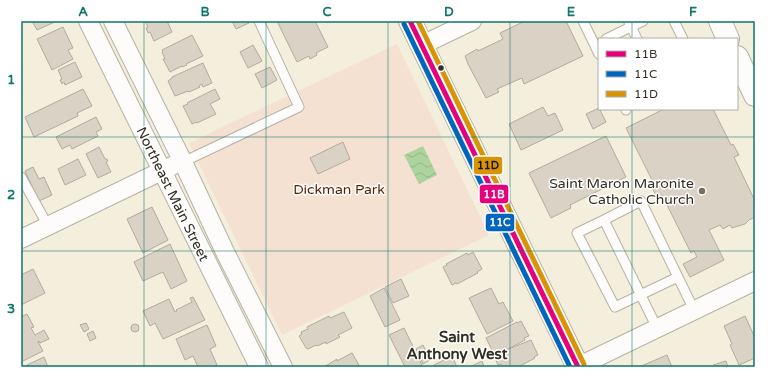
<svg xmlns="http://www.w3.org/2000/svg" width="776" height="388" viewBox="0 0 776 388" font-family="'Varela Round',sans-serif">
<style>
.green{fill:#f4e1d2}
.water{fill:url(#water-waves)}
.building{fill:#dad2c5;stroke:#b1ab9e}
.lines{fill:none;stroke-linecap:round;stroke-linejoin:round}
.lane-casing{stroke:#b6b2a4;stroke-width:11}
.street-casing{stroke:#b6b2a4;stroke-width:20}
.secondary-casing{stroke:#b6b2a4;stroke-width:24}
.lane{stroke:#fdfcfa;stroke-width:9}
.street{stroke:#fdfcfa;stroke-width:18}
.secondary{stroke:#fdfcfa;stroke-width:22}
.bus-1-casing{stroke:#fff;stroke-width:8}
.bus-2-casing{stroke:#fff;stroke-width:8}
.bus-3-casing{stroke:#fff;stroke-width:8}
.bus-1{stroke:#e5007d;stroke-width:5}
.bus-2{stroke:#0065bd;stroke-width:5}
.bus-3{stroke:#d99405;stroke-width:5}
.grid{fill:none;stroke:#0f766e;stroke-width:1;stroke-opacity:0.55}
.bus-dot{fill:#322e22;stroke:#fff;stroke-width:1.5}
.poi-dot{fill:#767163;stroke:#fff;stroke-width:1.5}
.labels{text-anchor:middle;stroke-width:3;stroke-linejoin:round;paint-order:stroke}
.poi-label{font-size:14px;fill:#322e22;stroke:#fff;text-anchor:end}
.park-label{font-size:14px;fill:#531f03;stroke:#fff}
.street-label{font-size:14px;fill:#322e22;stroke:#fff}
.neighbourhood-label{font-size:15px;font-weight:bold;fill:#322e22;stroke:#fff}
.line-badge{stroke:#fff;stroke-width:1.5}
.badge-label{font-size:11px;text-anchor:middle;font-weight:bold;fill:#fff}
.pale-badge-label{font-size:11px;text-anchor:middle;font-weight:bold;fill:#111}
.neatline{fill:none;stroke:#0f766e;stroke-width:1.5}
.grid-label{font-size:13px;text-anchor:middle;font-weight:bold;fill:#0f766e}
</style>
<defs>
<pattern id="water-waves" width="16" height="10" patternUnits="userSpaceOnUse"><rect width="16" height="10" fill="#add49d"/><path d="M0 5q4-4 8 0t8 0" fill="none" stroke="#95b687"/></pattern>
</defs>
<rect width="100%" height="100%" fill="#f4eedc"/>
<path class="green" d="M397,44L489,235L282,335L189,143Z"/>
<path class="water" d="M423,146L437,175L419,184L404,155Z"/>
<path class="building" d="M32,21H57L37,30Z
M145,21H167L172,32L154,41L150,32L148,33L146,28L148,27Z
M232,21H249V23L236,29Z
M277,21H315L328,47L316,53L317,55L310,59L309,56L297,62Z
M525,21H566L583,56L524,84L522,78L497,89L499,92L486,98L468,64L465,56L477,49L478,51L503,39L500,33Z
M63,27L73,48L68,50L73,59L52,70L37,39Z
M192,35L203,56L186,64L187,65L182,67V66L170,72L163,59H165L162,52L163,51L162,50Z
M253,45L262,61L248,68L240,52Z
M75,62L82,77L65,85L64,82L62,84L60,80L62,79L58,70Z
M203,63L212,83L203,87L202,84L199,86L200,87L189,92L188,91L175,96L168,81L172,78V77Z
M270,67L277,80L262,88L255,74Z
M83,89L92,106L77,113L78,116L34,137L25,117Z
M215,89L220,99L210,104L216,114L197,123L196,122L192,124L183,106L188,104L187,103Z
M543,107L548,116L555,113L563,130L521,150L509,124Z
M599,108L606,122L593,129L586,114Z
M664,109H713L731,145L733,144L739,155L734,157L755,201V213L754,214L755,217L749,220L745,224L732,228L730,225L723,229L720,225L709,230L724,260L690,277L683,264L697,257L694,251L691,253L662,195L657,197L652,188L655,186L626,128Z
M96,117L102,129L96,132L98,136L72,149L70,145L62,149L56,137Z
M606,136L626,177L570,205L571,208L551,218L529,173Z
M343,142L350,159L318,174L310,158Z
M99,147L105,159H107L108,161L106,162L111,172L98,178L86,154Z
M78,159L86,175L65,185L58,169Z
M33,167L39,179L44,177L52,195L39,201L25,171Z
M152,207L168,240L143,253L127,219Z
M170,244L187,281L171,289L163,272L143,281L134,262Z
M473,252L482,269L477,272L478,273L457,284L456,283L452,285L443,267L447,265L446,264L467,253L468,255Z
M33,269L45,293L21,305V275Z
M401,279L409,296L393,303L385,287Z
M384,288L400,320L385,327L370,296Z
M491,288L499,304L503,302L513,321L487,334L469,298Z
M193,297L205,320L163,339L155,323L150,326L143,311L169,299L175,312L177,311L176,310L192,302L190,298Z
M344,312L352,328L338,335L340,337L326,344V342L317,346L316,345L308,349L306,348L299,336L302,334L301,332L308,329L307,327L329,316L330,318Z
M27,314L34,327L31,328L35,335L44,330L49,339L40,343L39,341L38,342L43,351L21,362V317Z
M745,316L755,338V358L739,365L730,345L732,344L724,326Z
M521,321L529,336L524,338L525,340L495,356L486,338L517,322V323Z
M86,323L89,329L84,332L80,325Z
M131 328a4 4 0 1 1 8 0a4 4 0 1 1-8 0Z
M207,325L216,346L210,349L217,365L213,367H198L193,356L185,360L176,339Z
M404,328L422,365L418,367H405L389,335Z
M93,331L96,338L90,341L87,334Z
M531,340L538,355L534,357L535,358L518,367H503L501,364L498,365L495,358L497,356L507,352L506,350Z
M423,345L430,360L423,364L416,349Z
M352,353L360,367H324L337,359V361Z
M667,355L672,367H639Z
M452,356L457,367H436L434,365Z
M44,357L48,367H28L27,365Z
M482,361L484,367H470Z
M726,361L728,367H714L713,365Z"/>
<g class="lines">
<defs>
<path id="lane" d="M583,21L599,54
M674,21L683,39
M629,22L637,39
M606,39L643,21
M626,109V110
M183,162L299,107L259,21
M21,177L48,226
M604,220L577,233L615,307L678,277
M657,328L604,220L641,201L694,310"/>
<path id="street" d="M88,21L259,367
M113,21L183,162L225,252L283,367
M422,45L472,21
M21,239L172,166
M577,367L755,281"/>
<path id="secondary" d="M410,21L578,367
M720,21L728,39
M737,57L755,95"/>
</defs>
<use href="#lane" class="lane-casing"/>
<use href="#street" class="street-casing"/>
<use href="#secondary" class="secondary-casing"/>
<use href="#lane" class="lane"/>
<use href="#street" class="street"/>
<use href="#secondary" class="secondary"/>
<defs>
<path id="bus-1" d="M410,21L578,367"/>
<path id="bus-2" d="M404,24L570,367"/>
<path id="bus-3" d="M418,21L584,364"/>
</defs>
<use href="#bus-1" class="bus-1-casing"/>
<use href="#bus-2" class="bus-2-casing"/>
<use href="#bus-3" class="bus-3-casing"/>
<use href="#bus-1" class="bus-1"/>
<use href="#bus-2" class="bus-2"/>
<use href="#bus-3" class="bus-3"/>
</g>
<path class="grid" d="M144,21V367M266,21V367M388,21V367M510,21V367M632,21V39M632,109V367M21,137H755M21,251H755"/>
<circle class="bus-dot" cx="441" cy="68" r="3.5"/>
<circle class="poi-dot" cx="702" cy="191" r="4"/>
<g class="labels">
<g class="poi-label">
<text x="694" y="188">Saint Maron Maronite<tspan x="694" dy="16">Catholic Church</tspan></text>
</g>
<g class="park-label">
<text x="339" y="194">Dickman Park</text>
</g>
<g class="street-label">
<text transform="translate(173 194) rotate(64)" y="5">Northeast Main Street</text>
</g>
<g class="neighbourhood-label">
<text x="457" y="342">Saint<tspan x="457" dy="17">Anthony West</tspan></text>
</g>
</g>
<g class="line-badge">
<rect x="473" y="156" width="30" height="19" rx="4" fill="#d99405"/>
<rect x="479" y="184" width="30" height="20" rx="4" fill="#e5007d"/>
<rect x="485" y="213" width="30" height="19" rx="4" fill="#0065bd"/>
</g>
<g class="badge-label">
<text x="494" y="198">11B</text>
<text x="500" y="226">11C</text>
</g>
<g class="pale-badge-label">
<text x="488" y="169">11D</text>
</g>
<rect width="776" height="388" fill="none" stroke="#ffffff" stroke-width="44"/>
<rect x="598" y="38" width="140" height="72" fill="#ffffff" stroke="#adaba7"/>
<rect x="606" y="51" width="20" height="6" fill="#e5007d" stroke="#adaba7"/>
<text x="634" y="58" font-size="12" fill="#322e22">11B</text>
<rect x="606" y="71" width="20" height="6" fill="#0065bd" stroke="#adaba7"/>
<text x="634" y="78" font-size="12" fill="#322e22">11C</text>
<rect x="606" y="91" width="20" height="6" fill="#d99405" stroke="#adaba7"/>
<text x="634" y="98" font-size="12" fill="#322e22">11D</text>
<rect x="22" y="22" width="732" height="344" class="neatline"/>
<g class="grid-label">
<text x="83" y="16">A</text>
<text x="205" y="16">B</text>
<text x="327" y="16">C</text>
<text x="449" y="16">D</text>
<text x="571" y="16">E</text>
<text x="693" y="16">F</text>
<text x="11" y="84">1</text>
<text x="11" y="199">2</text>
<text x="11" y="313">3</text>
</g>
</svg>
